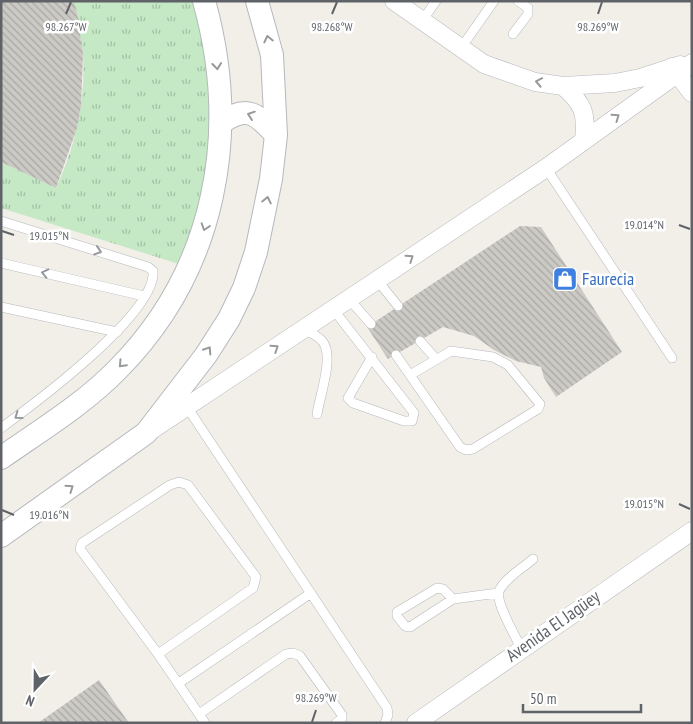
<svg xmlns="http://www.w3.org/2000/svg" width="693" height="724" viewBox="0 0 693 724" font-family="'PT Sans Narrow',sans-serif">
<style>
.grass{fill:url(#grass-tufts)}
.building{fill:url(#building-back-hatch)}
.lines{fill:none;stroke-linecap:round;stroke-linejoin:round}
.service-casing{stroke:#b5b8bc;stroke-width:10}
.minor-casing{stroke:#b5b8bc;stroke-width:19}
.tertiary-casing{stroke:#b5b8bc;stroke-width:24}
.service{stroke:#fff;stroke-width:9}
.minor{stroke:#fff;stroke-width:18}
.tertiary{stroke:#fff;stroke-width:22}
.oneway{stroke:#979a9d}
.ticks{fill:none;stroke:#5f6368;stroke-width:2}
.labels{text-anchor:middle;stroke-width:5;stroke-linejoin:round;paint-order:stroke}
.shop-label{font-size:18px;fill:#366cbe;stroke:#fff;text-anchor:start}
.street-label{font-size:18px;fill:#5f6368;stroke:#fff}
.ticks-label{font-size:12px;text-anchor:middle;fill:#5f6368;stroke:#fff;stroke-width:5;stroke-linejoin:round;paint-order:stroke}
</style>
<defs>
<pattern id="grass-tufts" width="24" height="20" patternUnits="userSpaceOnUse" patternTransform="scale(1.25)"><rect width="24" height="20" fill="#c5e8c5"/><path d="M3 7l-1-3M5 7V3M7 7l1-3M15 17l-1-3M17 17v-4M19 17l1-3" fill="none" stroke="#a3c0a4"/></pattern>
<pattern id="building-back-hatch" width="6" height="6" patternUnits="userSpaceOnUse" patternTransform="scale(1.25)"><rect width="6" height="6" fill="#cccac5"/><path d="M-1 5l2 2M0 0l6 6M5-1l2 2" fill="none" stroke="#a9a8a4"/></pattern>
</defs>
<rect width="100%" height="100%" fill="#f1efe8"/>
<path class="grass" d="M73,1H192L206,48L215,129L204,193L190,238L179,264L1,208V162L56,188C75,148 86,100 83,54C81,37 76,19 73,1Z"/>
<path class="building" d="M1,1H73L76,8L83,54L81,106L77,128L56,188L1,162Z
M520,226L541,227L622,352L556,397L544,378L541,367L516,361L494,350L474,336L443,327L388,359L367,327Z
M99,680L129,723H38Z"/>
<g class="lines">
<defs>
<path id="service" d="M422,21L436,1
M513,34L528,14V8L518,1
M461,48L494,1
M546,168L672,358
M1,221L148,267L153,271C157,313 34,404 1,428
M1,263L144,296
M377,280L398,306
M349,299L371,324
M1,307L117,332
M333,309L414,413L412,421H404L353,403L348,398L372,357
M303,329C310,333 318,335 323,342C334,357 320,395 317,414
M420,341L436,359
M396,355L460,447L466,450L473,449L538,409L540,404L508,365L493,357L451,351L410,375
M187,407L387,708L388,715L385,723
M453,599L443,589L437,588L397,612V616L405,626L410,627L453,599L498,593
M521,648C516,637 495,602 499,591C505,578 523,568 533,559
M158,654L253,588L256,577L188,485L179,482L170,485L82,543L80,549L158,654L205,723
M179,683L311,593
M199,714L286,654L293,653L300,656L342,715V718L336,723"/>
<path id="minor" d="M394,1L484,64L535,82L563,86L615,83L640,78L680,65
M672,67L692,93
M563,86C583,103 587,113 584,140
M153,429L546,168L692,63
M416,723L692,531"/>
<path id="tertiary" d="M221,123C247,104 257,114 276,135
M1,458C41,430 84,404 118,369C216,270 241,133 204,1
M1,536L146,433L206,355L229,319L244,288L256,252L271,179L276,135L272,55L257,1"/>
</defs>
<use href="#service" class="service-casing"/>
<use href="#minor" class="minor-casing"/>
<use href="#tertiary" class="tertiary-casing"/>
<use href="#service" class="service"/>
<use href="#minor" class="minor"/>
<use href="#tertiary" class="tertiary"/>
</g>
<defs><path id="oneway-chevron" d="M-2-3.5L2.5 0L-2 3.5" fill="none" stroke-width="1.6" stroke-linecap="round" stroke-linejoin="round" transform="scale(1.25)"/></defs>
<g class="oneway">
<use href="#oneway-chevron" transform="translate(268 39) rotate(-103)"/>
<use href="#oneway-chevron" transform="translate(217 66) rotate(84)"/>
<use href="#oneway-chevron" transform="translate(539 82) rotate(-169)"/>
<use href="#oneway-chevron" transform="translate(251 115) rotate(-161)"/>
<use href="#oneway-chevron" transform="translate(616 117) rotate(-35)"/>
<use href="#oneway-chevron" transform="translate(267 200) rotate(-78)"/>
<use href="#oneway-chevron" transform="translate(205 227) rotate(108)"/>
<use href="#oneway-chevron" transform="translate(98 251) rotate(18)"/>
<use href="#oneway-chevron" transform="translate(410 258) rotate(-34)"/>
<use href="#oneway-chevron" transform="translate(45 273) rotate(-167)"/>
<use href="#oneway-chevron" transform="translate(275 348) rotate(-34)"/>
<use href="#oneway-chevron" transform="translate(208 350) rotate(-57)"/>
<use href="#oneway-chevron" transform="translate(122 364) rotate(133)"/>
<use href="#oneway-chevron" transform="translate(18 416) rotate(144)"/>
<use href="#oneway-chevron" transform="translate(70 488) rotate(-35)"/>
</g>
<path class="ticks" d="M66,14L71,2M332,14L337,2M598,14L602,2M679,225L690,229M2,231L14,235M679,504L690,509M2,510L14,515M312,722L316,710"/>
<defs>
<symbol id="shop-square" viewBox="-11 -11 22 22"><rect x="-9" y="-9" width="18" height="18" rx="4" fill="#3f7fe0" stroke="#fff"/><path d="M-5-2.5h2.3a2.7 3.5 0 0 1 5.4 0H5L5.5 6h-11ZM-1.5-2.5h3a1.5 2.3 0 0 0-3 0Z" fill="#fff"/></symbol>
</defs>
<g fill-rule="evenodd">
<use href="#shop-square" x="551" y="265" width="28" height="28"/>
</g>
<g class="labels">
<g class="shop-label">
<text x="582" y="285">Faurecia</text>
</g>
<g class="street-label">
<text transform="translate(553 626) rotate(-35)" y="6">Avenida El Jagüey</text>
</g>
</g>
<g class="ticks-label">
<text x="66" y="31">98.267°W</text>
<text x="332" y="31">98.268°W</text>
<text x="598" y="31">98.269°W</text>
<text x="644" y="229">19.014°N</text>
<text x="49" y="240">19.015°N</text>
<text x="644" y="508">19.015°N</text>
<text x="49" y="519">19.016°N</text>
<text x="316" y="702">98.269°W</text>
</g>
<rect width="693" height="724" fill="none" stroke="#5f6368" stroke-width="5"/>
<g transform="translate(35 689) rotate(202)" stroke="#ffffff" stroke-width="4" paint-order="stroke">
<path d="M0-4L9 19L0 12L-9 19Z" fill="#5f6368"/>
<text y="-8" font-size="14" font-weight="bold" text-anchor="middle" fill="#5f6368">N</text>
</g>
<path d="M523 704v8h118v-8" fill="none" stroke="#5f6368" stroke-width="2.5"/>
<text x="530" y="704" font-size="15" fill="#5f6368" stroke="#ffffff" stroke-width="4" paint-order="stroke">50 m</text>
</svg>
